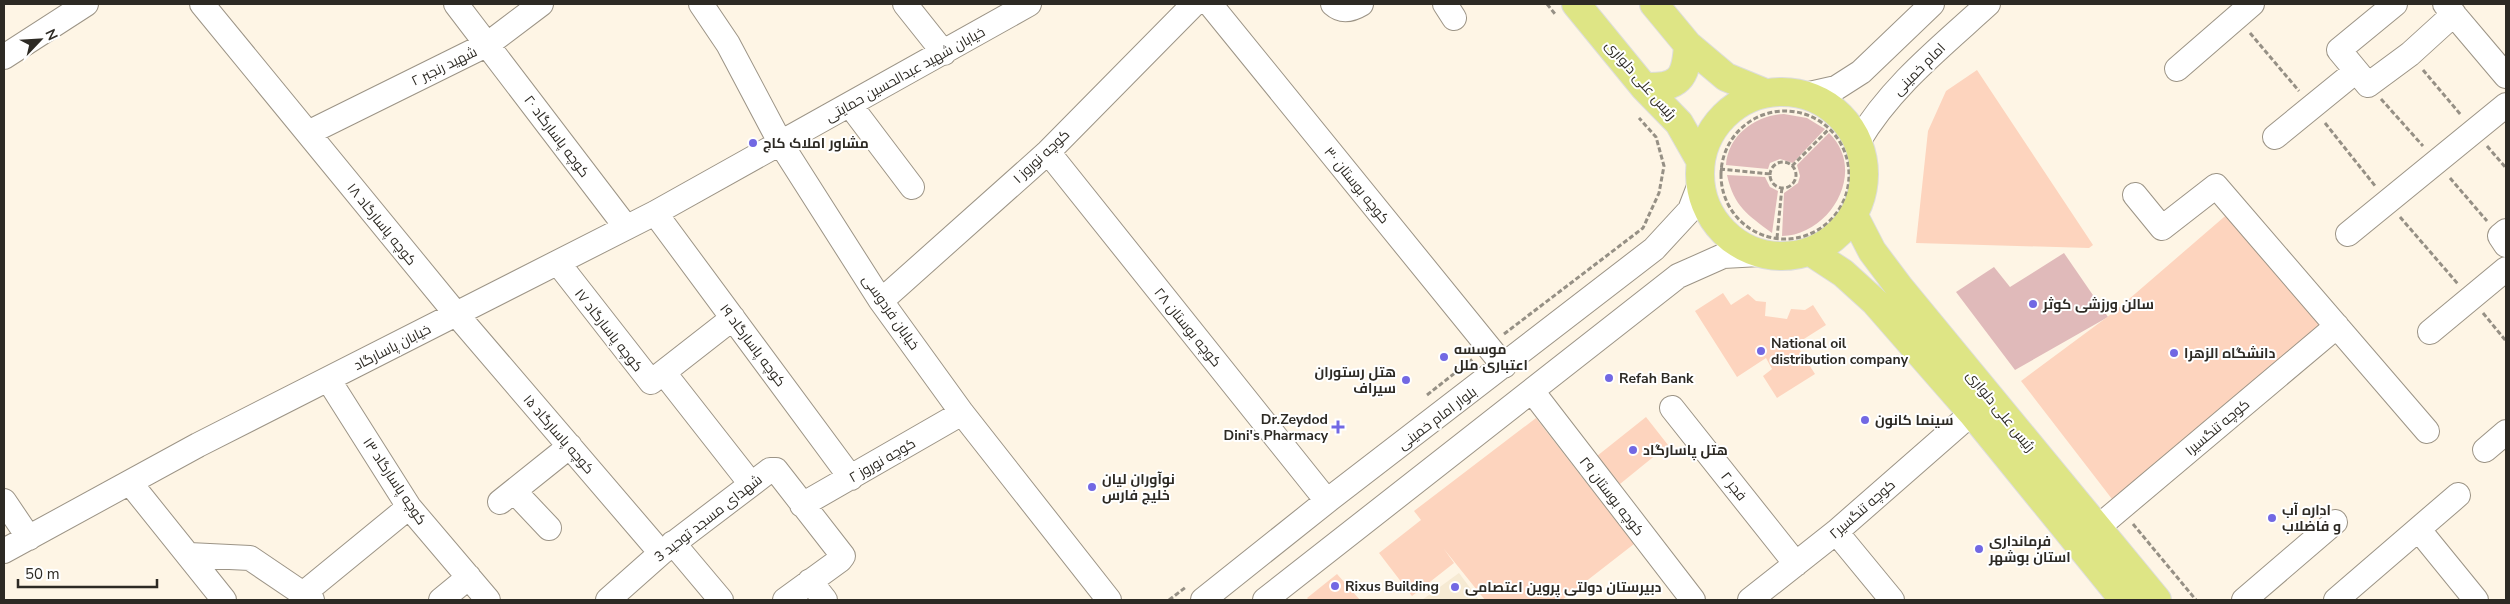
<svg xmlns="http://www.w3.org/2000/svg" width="2510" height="604" viewBox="0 0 2510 604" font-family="'Nunito Sans',Cairo,sans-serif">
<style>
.built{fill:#f6ead3}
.green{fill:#e0baba}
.building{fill:#fdd4be}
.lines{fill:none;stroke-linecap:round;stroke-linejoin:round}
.minor-casing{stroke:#9c9486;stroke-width:26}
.major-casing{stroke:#dddddc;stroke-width:30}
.path{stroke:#969085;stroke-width:3;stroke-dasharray:5 2.5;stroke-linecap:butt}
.minor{stroke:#fff;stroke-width:24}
.major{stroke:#dee585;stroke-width:28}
.poi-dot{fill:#7268e3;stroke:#fff;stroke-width:2}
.labels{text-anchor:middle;stroke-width:4;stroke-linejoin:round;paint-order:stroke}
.street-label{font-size:14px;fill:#2d2a24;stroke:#fff}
.poi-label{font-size:14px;font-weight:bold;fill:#2d2a24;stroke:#fff;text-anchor:start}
</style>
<rect width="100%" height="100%" fill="#fef5e5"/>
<path class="built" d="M1459,573L1479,600H1422Z"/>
<path class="green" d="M1784,114L1807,118L1825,129L1793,163L1780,159L1770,163L1768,169L1726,165C1728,135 1756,115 1784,114Z
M1829,133C1868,171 1830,235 1782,236L1784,193L1798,183L1800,176L1797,165Z
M1727,175L1765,177L1770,187L1778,191L1772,233C1748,215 1734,207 1727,175Z
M2064,253L2108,317L2015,370L1956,292L1994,267L2010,287Z"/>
<path class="building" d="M1977,70L2093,245L2089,248L1916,243L1928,131L1946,91Z
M2231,211L2322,325L2112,499L2021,381L2114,312Z
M1723,293L1731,305L1748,294L1756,301L1766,302L1765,316L1787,319L1791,309L1805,310L1813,305L1826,325L1796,344L1815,374L1777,398L1763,376L1772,369L1766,358L1737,377L1695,311Z
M1646,417L1668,445L1620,484L1597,456Z
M1536,418L1634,544L1562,600H1485L1444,549L1454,563L1412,596L1379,553L1421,520L1414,511Z
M1337,574L1360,600H1309L1307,598Z"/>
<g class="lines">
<defs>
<path id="minor" d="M202,4L457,315L661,553
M456,4L626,227
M701,4L728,44L781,144L881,301L962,413L1109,600
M905,4L944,53
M1210,4L1504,366
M1333,4C1342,12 1351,10 1361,4
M1445,4L1454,18
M2395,4L2339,50L2368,85L2410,54L2454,14
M2445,4L2506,76
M4,57L86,4
M2177,69L2252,4
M1805,95L1836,88L1861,72L1932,4
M850,105L912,187
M308,133L488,44L541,4
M2275,137L2356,71
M1858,142C1890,87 1942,46 1988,4
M1048,152L1327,501
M2135,195L2162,228L2216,186L2427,431
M655,213L851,478
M2506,231L2500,236L2506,245
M2348,234L2506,105
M558,263L651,382L733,318
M881,301L1048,152L1194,4
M2430,332L2506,269
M664,373L751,484
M328,379L409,507L488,600
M1532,391L1693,600
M1672,408L1796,564
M2485,450L2506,432
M131,484L224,600
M514,491L549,528
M4,501L29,538
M500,502L570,446
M802,505L962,413
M2097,528L2337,326
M2419,530L2476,600
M1836,532L1892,600
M673,543L721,600
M4,551L198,445L655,213L1029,4
M189,555L250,558L312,600
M810,581L825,600
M304,593L409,507
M441,600L469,577
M608,600L661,553L770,470H776L843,556L840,560L785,600
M1203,600L1327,501L1654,249L1690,210L1700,184
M1265,600L1678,276L1723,256L1760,254
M1750,600L1836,532L1972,413
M2244,600L2335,522
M2336,600L2458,495"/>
<path id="major" d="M1576,4L1644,87L1679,123L1700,160
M1654,4L1688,45L1726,77L1765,93
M1644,87C1679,88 1686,79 1688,45
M1700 174a82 82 0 1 1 164 0a82 82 0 1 1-164 0Z
M1854,216L1872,251L1899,287L2157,600
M1811,252L1843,273L1875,302L1972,413L2124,600"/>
</defs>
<use href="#minor" class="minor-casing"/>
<use href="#major" class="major-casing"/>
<path class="path" d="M1547,4L1555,14
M2250,33L2299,91
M2423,70L2461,115
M2381,99L2423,146
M1721 175a64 64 0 1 1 128 0a64 64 0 1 1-128 0Z
M2325,123L2376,187
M2487,146L2506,168
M1770 175a13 13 0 1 1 26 0a13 13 0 1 1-26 0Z
M1792,166L1829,129
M1720,169L1771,174
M2450,178L2487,221
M2400,217L2458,284
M1777,238L1782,187
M2483,313L2506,341
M1504,334L1643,228L1659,193L1664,166L1656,137L1639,118
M1427,395L1474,358
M2133,524L2196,600
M1169,600L1186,587"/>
<use href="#minor" class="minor"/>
<use href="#major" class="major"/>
</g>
<g class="poi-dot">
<circle cx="753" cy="143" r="5"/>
<circle cx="2033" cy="304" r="5"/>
<circle cx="1761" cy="351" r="5"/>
<circle cx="2174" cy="353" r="5"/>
<circle cx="1444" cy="357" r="5"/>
<circle cx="1609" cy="378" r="5"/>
<circle cx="1406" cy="380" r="5"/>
<circle cx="1865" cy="420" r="5"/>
<path d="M1335.5 419.5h5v5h5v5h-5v5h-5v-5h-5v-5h5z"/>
<circle cx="1633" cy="450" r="5"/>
<circle cx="1092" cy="487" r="5"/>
<circle cx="2272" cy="518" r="5"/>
<circle cx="1979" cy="549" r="5"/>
<circle cx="1335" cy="586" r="5"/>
<circle cx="1455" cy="587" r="5"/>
</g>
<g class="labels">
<g class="street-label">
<text transform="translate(444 66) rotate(-26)" y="5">شهید رنجبر ۲</text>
<text transform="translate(1919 69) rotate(-45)" y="5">امام خمینی</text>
<text transform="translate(905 74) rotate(-29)" y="5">خیابان شهید عبدالحسین حمایتی</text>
<text transform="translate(1641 80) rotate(49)" y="5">رئیس علی دلواری</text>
<text transform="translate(557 136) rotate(53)" y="5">کوچه پاسارگاد ۲۰</text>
<text transform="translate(1041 156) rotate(-43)" y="5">کوچه نوروز ۱</text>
<text transform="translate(1357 185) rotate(51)" y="5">کوچه بوستان ۳۰</text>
<text transform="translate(382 224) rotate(51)" y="5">کوچه پاسارگاد ۱۸</text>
<text transform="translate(891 312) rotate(55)" y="5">خیابان فردوسی</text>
<text transform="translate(1188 327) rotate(51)" y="5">کوچه بوستان ۲۸</text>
<text transform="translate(609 330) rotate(52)" y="5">کوچه پاسارگاد ۱۷</text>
<text transform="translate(753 345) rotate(53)" y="5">کوچه پاسارگاد ۱۹</text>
<text transform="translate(392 347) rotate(-27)" y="5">خیابان پاسارگاد</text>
<text transform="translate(2001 411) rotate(51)" y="5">رئیس علی دلواری</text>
<text transform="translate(1437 418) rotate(-37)" y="5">بلوار امام خمینی</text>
<text transform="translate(2217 427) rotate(-40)" y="5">کوچه تنگسیر۱</text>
<text transform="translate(559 434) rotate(49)" y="5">کوچه پاسارگاد ۱۵</text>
<text transform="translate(882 460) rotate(-30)" y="5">کوچه نوروز ۲</text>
<text transform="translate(395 481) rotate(56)" y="5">کوچه پاسارگاد ۱۳</text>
<text transform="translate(1734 486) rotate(52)" y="5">فجر ۲</text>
<text transform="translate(1612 496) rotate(52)" y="5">کوچه بوستان ۲۹</text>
<text transform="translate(1862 509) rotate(-41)" y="5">کوچه تنگسیر۲</text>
<text transform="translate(708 518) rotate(-38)" y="5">شهدای مسجد توحید 3</text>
</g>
<g class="poi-label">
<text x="763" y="148">مشاور املاک کاج</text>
<text x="2043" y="309">سالن ورزشی کوثر</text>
<text x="1771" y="348">National oil<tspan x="1771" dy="16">distribution company</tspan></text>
<text x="1454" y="354">موسسه<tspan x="1454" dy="16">اعتباری ملل</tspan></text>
<text x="2184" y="358">دانشگاه الزهرا</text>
<text x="1396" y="377" text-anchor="end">هتل رستوران<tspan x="1396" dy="16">سیراف</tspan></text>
<text x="1619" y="383">Refah Bank</text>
<text x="1328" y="424" text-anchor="end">Dr.Zeydod<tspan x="1328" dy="16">Dini's Pharmacy</tspan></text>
<text x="1875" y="425">سینما کانون</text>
<text x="1643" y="455">هتل پاسارگاد</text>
<text x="1102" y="484">نوآوران لیان<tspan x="1102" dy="16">خلیج فارس</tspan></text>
<text x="2282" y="515">اداره آب<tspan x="2282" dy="16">و فاضلاب</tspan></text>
<text x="1989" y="546">فرمانداری<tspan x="1989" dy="16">استان بوشهر</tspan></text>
<text x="1345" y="591">Rixus Building</text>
<text x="1465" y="592">دبیرستان دولتی پروین اعتصامی</text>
</g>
</g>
<rect width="2510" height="604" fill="none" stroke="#2d2a24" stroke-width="10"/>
<g transform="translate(40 40) rotate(65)" stroke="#ffffff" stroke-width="4" paint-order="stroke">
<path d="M0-4L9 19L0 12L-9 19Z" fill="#2d2a24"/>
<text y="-8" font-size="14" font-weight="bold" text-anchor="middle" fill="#2d2a24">N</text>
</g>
<path d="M18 579v8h139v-8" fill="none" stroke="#2d2a24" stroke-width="2.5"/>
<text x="25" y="579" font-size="15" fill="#2d2a24" stroke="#ffffff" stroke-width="4" paint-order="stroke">50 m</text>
</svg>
